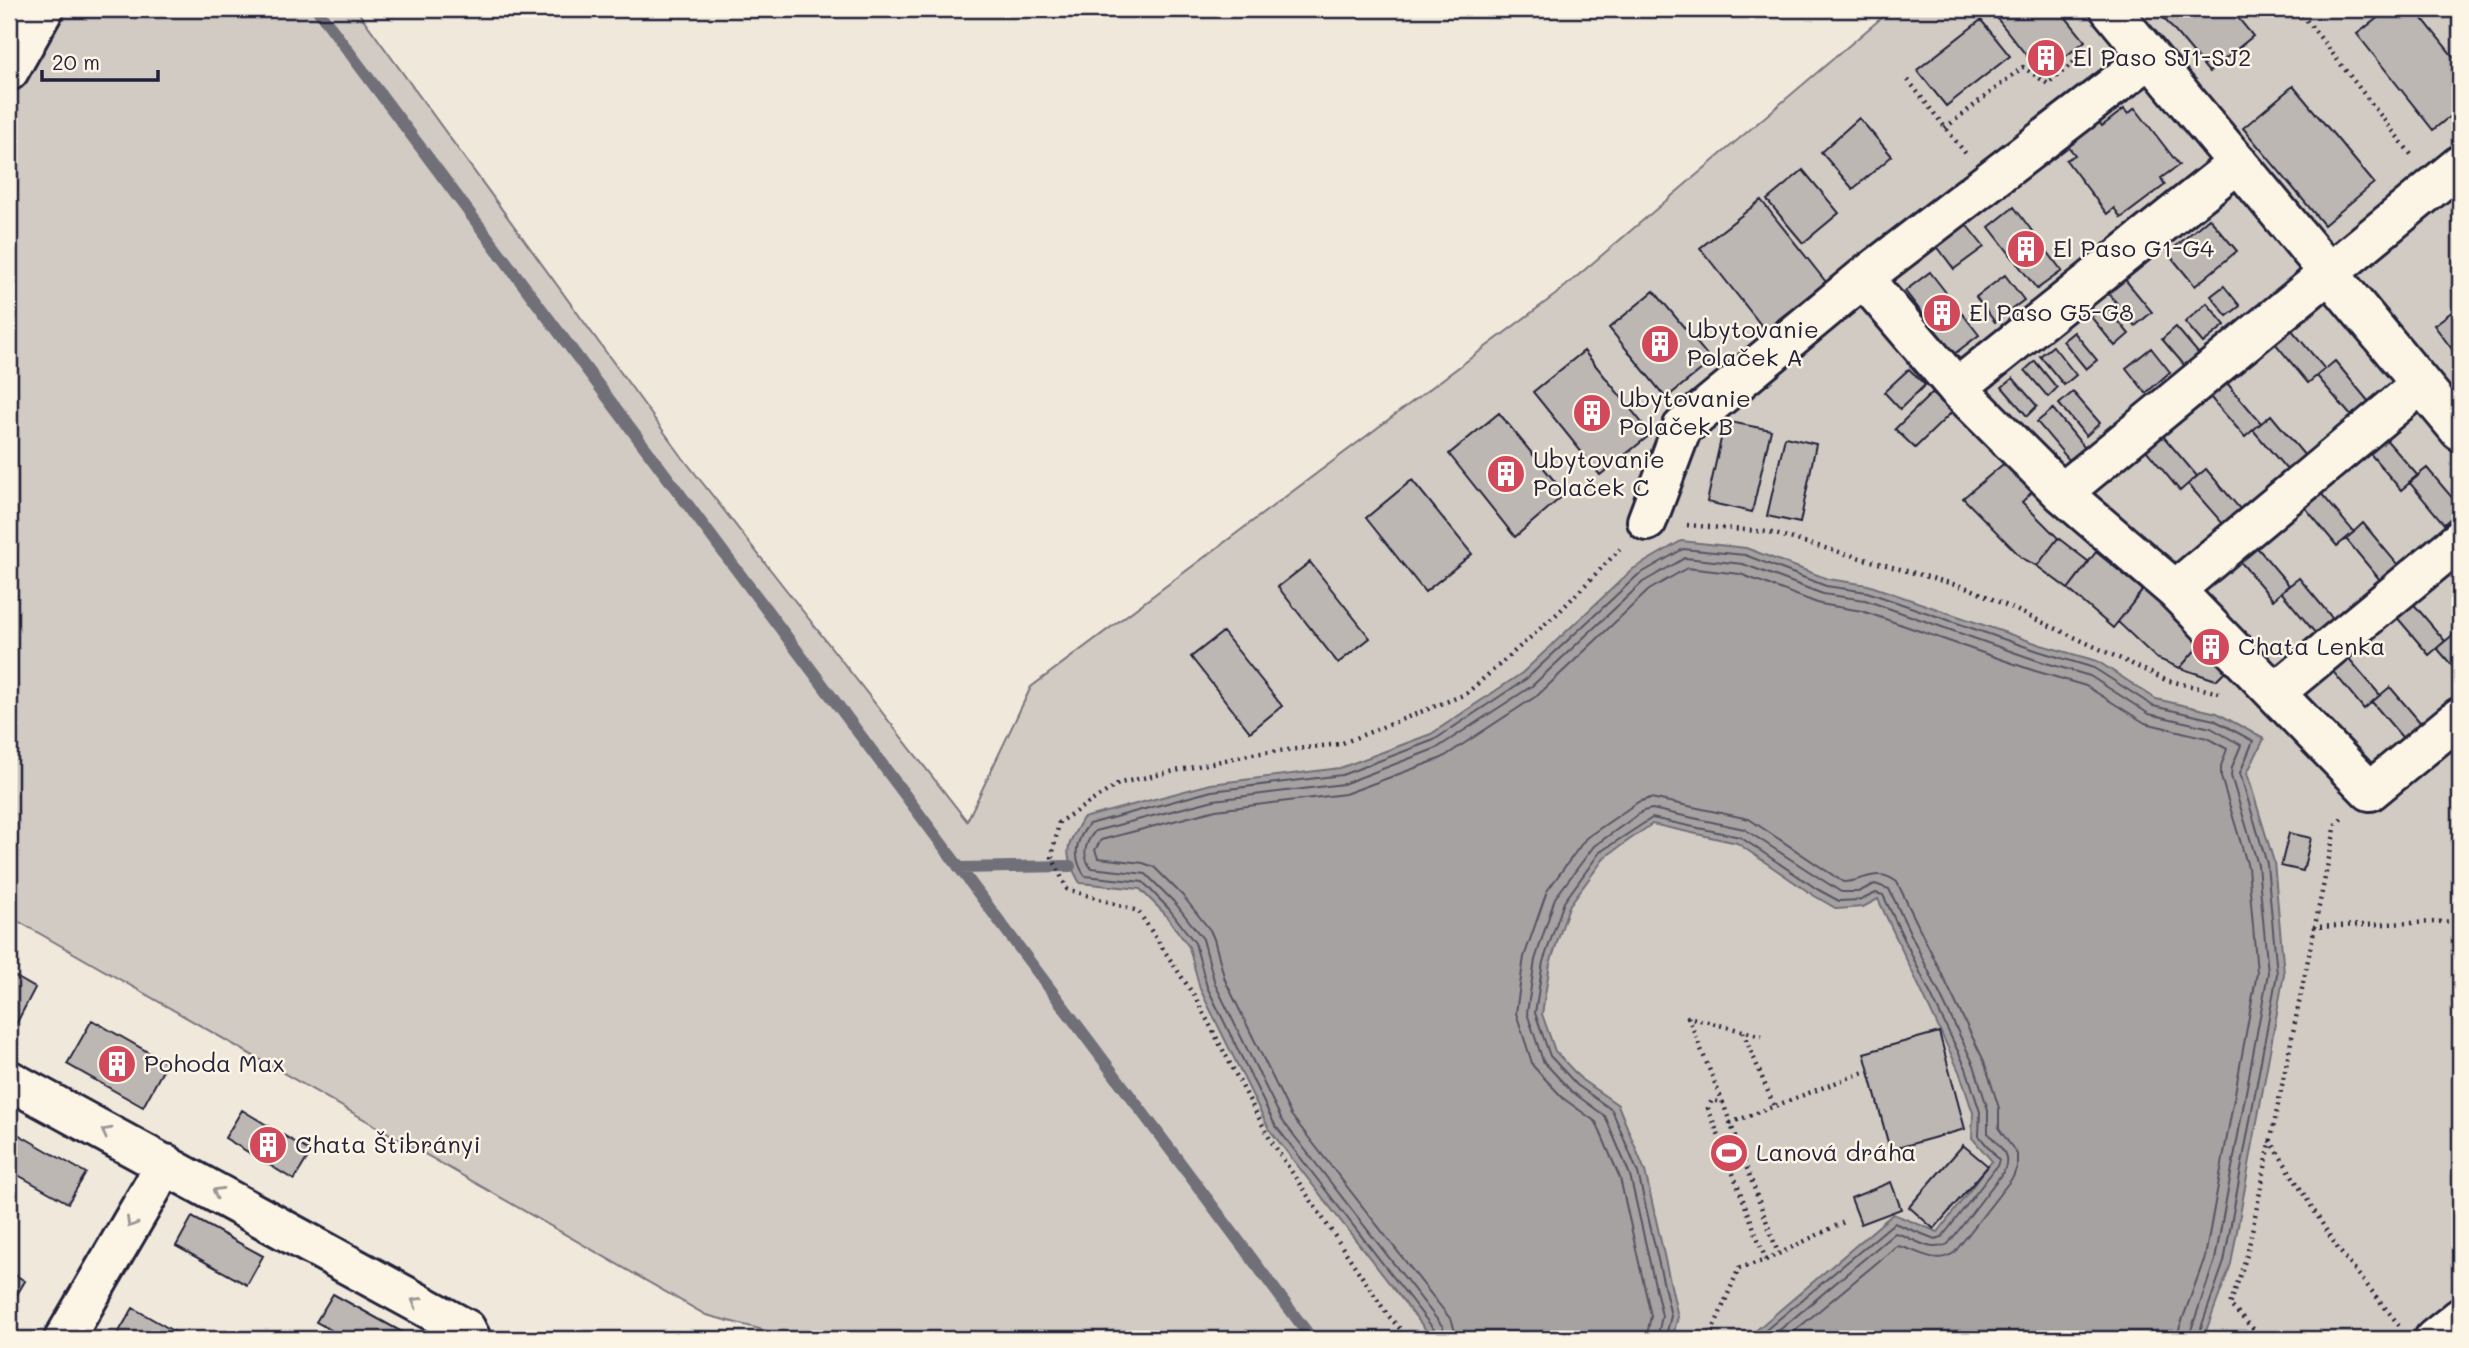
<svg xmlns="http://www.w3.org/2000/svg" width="2469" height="1348" viewBox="0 0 2469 1348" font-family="Mali,sans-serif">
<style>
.green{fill:#d1cbc3;stroke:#7a767f;stroke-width:2}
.water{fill:#a6a2a2;stroke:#716f79;stroke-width:2}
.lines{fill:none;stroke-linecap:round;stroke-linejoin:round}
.shore{stroke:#575564;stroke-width:2}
.stream{stroke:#716f79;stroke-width:12}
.building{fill:#bcb7b3;stroke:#22223b;stroke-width:2}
.minor-casing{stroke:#22223b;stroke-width:44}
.major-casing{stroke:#22223b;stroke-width:44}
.path{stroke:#22223b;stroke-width:4.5;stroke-dasharray:2 5;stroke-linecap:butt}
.minor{stroke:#fcf5e5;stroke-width:38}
.major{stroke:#fcf5e5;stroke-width:38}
.oneway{stroke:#9a9698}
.labels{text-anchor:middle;stroke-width:5;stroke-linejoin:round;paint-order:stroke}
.poi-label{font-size:24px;fill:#22223b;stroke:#fcf5e5;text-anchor:start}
</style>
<rect width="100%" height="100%" fill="#efe8db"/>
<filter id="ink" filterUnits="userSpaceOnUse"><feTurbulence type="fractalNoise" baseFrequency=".0143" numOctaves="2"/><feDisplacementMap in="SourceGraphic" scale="14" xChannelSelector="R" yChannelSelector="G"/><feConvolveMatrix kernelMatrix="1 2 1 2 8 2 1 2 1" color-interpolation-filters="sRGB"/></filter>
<g filter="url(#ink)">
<path class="green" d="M9,9H356L683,458L967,821L1031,687L1555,295L1892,9H2460V1339H798L706,1315L9,916Z"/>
<path class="water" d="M1681,541L1746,548L1828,579L1868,585L2041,645L2097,661L2156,699L2217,713L2264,739L2247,773L2274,862L2284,974L2231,1264L2203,1339H1746L1893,1214L1938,1232L1992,1161L1972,1138L1973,1113L1959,1071L1878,899L1863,907L1837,909L1813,895L1737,843L1652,824L1605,857L1569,906L1550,964L1542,1014L1555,1051L1582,1080L1618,1105L1645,1171L1678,1317L1672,1339H1433L1269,1129L1200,989L1189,947L1164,913L1140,889L1080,883C1062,852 1066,848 1083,818L1211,784L1340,768L1431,734L1522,673L1633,569Z"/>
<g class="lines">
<path class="shore" d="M1438,1339L1436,1332L1275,1125L1207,987L1195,943L1169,909L1143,882L1085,876C1072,857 1075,841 1089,824L1212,791L1342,775L1434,740L1526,679L1638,575L1683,549L1745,555L1826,586L1867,592L2038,651L2094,668L2153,706L2214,720L2253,741L2240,773L2267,864L2277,974L2224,1262L2197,1339
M1446,1339L1443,1327L1282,1120L1215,984L1203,939L1176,904L1146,874L1091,868C1081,855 1085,843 1095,831L1214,800L1343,784L1437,748L1532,686L1643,582L1685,558L1743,564L1823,594L1865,600L2036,660L2090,676L2149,714L2211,728L2241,745L2232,767L2231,776L2258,865L2268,973L2215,1260L2188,1339
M1457,1339L1452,1321L1291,1115L1225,980L1214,939L1210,930L1183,896L1154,867L1143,863L1098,858L1095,850L1101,840L1216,810L1345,794L1442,758L1538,695L1649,590L1687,568L1740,574L1820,604L1862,611L2032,670L2086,686L2145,723L2207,738L2227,749L2221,766V777L2248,867L2257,973L2205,1257L2179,1329L2178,1339
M1646,1339L1651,1316L1620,1178L1596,1122L1564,1099L1533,1066L1516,1013L1524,957L1547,891L1586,838L1638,802L1651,798L1749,819L1843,882C1864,882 1877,866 1897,882L1984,1061L1999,1108V1129L2017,1154V1167L2013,1177L1954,1253C1933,1266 1918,1249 1897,1246L1785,1339
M1657,1339L1662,1316L1630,1175L1605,1116L1571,1091L1543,1061L1527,1013L1535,960L1555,898L1594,846L1643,811L1652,809L1744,829L1841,892H1858L1875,884L1889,889L1974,1065L1988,1110V1133C1998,1145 2012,1154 2004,1171L1948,1244C1930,1254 1913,1237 1895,1233L1769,1339
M1665,1339L1671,1316L1638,1173L1612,1110L1577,1085L1550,1056L1535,1013L1543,962L1564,902L1600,852L1652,818L1740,837L1817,889L1839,901L1861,900L1876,893L1883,895L1966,1068L1980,1112L1979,1136L1999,1160L1997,1166L1942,1237L1935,1239L1894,1223L1755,1339"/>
<path class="stream" d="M317,9L1312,1339
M959,868L1070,866"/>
</g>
<path class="building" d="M1995,9H2059L2085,41L2042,75L1992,12Z
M2156,9H2231L2253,36L2209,72Z
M2389,9H2415L2460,65V108L2433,130L2357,34Z
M1981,20L2010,56L1946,106L1917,70Z
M2293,86L2374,183L2324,225L2243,128Z
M2135,108L2179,165L2161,178L2165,185L2121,218L2114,208L2107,214L2066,160L2075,155L2063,140L2095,116L2102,126L2124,109L2128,114Z
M1859,118L1892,156L1853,189L1821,152Z
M1803,170L1839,213L1803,243L1767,200Z
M1761,200L1826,282L1765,330L1700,248Z
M2014,207L2062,271L2037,289L1989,227Z
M2209,218L2237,251L2195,286L2168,253Z
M1964,222L1984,247L1954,269L1936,245Z
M1930,272L1979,335L1954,354L1905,291Z
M2005,275L2024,300L1995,322L1976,297Z
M2123,277L2152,312L2135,326L2107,291Z
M2224,286L2240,306L2227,316L2211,296Z
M1654,291L1712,361L1666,398L1609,328Z
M2207,303L2225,325L2203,343L2185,322Z
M2106,306L2129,334L2115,346L2091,317Z
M2460,306V360L2434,325Z
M2176,327L2199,354L2185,366L2162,339Z
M2291,329L2325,369L2308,383L2275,343Z
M2074,332L2097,360L2086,369L2063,341Z
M2053,346L2076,375L2064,385L2040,356Z
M2151,348L2170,372L2146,393L2126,368Z
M1584,351L1651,434L1600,475L1533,392Z
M2035,361L2057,388L2048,397L2025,370Z
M2335,361L2369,402L2352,417L2317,376Z
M1909,369L1925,385L1900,409L1884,392Z
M2013,378L2037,406L2027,416L2002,387Z
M2227,383L2261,423L2245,437L2210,397Z
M2073,392L2100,423L2086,436L2059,404Z
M1932,393L1952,412L1915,448L1895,429Z
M2053,409L2085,448L2069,460L2037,422Z
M1499,413L1565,494L1515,537L1449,454Z
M2271,415L2305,456L2288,471L2253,430Z
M1725,421L1771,430L1752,512L1707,502Z
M2163,436L2197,476L2180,491L2146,450Z
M2383,436L2418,476L2401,490L2367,450Z
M1785,437L1816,444L1800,523L1767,516Z
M2014,455L2039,485L2022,502L2058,538L2037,566L2022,558L1963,498Z
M2427,468L2460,507V510L2444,524L2409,482Z
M2206,469L2241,510L2223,524L2188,484Z
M1412,480L1472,554L1425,592L1366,518Z
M2320,492L2354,532L2337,546L2303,505Z
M2363,523L2398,565L2380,580L2346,539Z
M2058,538L2089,562L2068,589L2037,566Z
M2255,545L2289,585L2273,600L2239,560Z
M2096,552L2143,590L2113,628L2068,589Z
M1310,562L1370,638L1338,663L1278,587Z
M2299,578L2333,619L2316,634L2281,592Z
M2148,583L2209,634L2180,668L2156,658L2118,622Z
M2411,601L2445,641L2429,655L2395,615Z
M1223,632L1282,706L1250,732L1191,657Z
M2455,633L2460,639V675L2437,648Z
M2209,634L2237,659L2216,680L2180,668Z
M2346,655L2380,695L2364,709L2330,668Z
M2390,687L2425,728L2407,743L2372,702Z
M2289,833L2311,838L2303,871L2281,866Z
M9,973L35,988L12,1032L9,1030Z
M92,1020L167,1063L143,1107L67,1064Z
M1939,1032L1965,1129L1890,1150L1864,1053Z
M242,1110L311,1152L294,1180L225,1138Z
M9,1129L86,1173L68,1203L9,1170Z
M1963,1145L1988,1166L1934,1229L1909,1207Z
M1891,1182L1901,1209L1861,1224L1851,1198Z
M192,1217L263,1256L247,1285L176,1246Z
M9,1271L25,1281L9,1308Z
M333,1294L402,1332L398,1339H347L316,1322Z
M133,1308L187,1339L115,1338Z"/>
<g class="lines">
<defs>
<path id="minor" d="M2110,9L2460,431
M2238,163L1957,388L2062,493L2175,590L2370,791L2460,717
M1863,278L2150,58
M2062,493L2460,165
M1647,521L1682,428L1863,278L1957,388
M2175,590L2420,385
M2276,692L2460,540
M9,1080L466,1329L471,1339
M64,1339L166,1164
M2434,1339L2460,1318"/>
<path id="major" d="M9,71L44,9"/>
</defs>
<use href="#minor" class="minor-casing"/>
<use href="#major" class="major-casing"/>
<path class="path" d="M2298,9L2413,157
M1908,80L1966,154
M1945,128L2023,67L2048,84L2082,55L2087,61
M1687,525L1768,532L1971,589L2166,680L2219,693
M2313,927L2460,921
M1743,1032L1774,1106
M1723,1103L1688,1017L1762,1036
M1730,1123L1864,1072
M2270,1140L2338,1249L2399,1325
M1766,1260L1708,1108L1712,1100L1723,1103L1778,1253
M1409,1339L1387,1314L1271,1141L1195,997L1138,911L1067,889L1052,857L1059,822L1120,783L1253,754L1340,744L1466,694L1559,612L1620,549
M1709,1339L1739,1268L1766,1260L1846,1221
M2263,1339L2230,1305L2247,1255L2336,824L2342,818"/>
<use href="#minor" class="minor"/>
<use href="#major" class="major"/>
</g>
<defs><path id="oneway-chevron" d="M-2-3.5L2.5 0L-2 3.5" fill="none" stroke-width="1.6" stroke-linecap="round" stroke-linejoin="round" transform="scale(1.75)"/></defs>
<g class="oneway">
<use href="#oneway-chevron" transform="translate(106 1132) rotate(-152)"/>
<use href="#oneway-chevron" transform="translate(217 1192) rotate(-151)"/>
<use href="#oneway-chevron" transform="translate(131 1223) rotate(120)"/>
<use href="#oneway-chevron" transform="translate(416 1302) rotate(-151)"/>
</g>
</g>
<defs>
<symbol id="building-disc" viewBox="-11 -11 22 22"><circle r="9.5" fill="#d1495b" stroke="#fcf5e5"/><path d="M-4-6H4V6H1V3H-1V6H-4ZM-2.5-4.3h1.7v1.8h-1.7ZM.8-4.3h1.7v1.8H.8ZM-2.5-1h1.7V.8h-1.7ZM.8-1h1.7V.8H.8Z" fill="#fff"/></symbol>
<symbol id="stadium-disc" viewBox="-11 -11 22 22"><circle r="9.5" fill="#d1495b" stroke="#fcf5e5"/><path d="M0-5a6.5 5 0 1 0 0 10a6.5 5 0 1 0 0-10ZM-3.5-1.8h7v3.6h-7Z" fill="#fff"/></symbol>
</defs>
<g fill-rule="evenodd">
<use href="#building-disc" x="2024" y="36" width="44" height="44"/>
<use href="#building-disc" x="2004" y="227" width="44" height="44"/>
<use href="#building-disc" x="1920" y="291" width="44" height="44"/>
<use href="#building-disc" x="1638" y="322" width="44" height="44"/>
<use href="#building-disc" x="1570" y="391" width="44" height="44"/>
<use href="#building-disc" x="1484" y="452" width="44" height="44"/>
<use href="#building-disc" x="2189" y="625" width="44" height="44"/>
<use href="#building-disc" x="95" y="1042" width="44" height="44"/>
<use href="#building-disc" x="246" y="1123" width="44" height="44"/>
<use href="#stadium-disc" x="1707" y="1131" width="44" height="44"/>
</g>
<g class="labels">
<g class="poi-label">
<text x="2073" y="66">El Paso SJ1-SJ2</text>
<text x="2053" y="257">El Paso G1-G4</text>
<text x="1969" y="321">El Paso G5-G8</text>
<text x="1687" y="338">Ubytovanie<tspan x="1687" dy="28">Polaček A</tspan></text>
<text x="1619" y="407">Ubytovanie<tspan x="1619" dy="28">Polaček B</tspan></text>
<text x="1533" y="468">Ubytovanie<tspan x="1533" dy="28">Polaček C</tspan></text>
<text x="2238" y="655">Chata Lenka</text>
<text x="144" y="1072">Pohoda Max</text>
<text x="295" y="1153">Chata Štibrányi</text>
<text x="1756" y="1161">Lanová dráha</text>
</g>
</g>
<rect width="2469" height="1348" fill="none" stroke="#fcf5e5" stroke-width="35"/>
<rect x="18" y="18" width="2434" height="1313" fill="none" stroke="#22223b" stroke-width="2.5" filter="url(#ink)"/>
<path d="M42 70v10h116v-10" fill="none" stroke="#22223b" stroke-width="3.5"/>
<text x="52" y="70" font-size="21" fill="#22223b" stroke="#fcf5e5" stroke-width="5" paint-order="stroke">20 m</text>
</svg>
